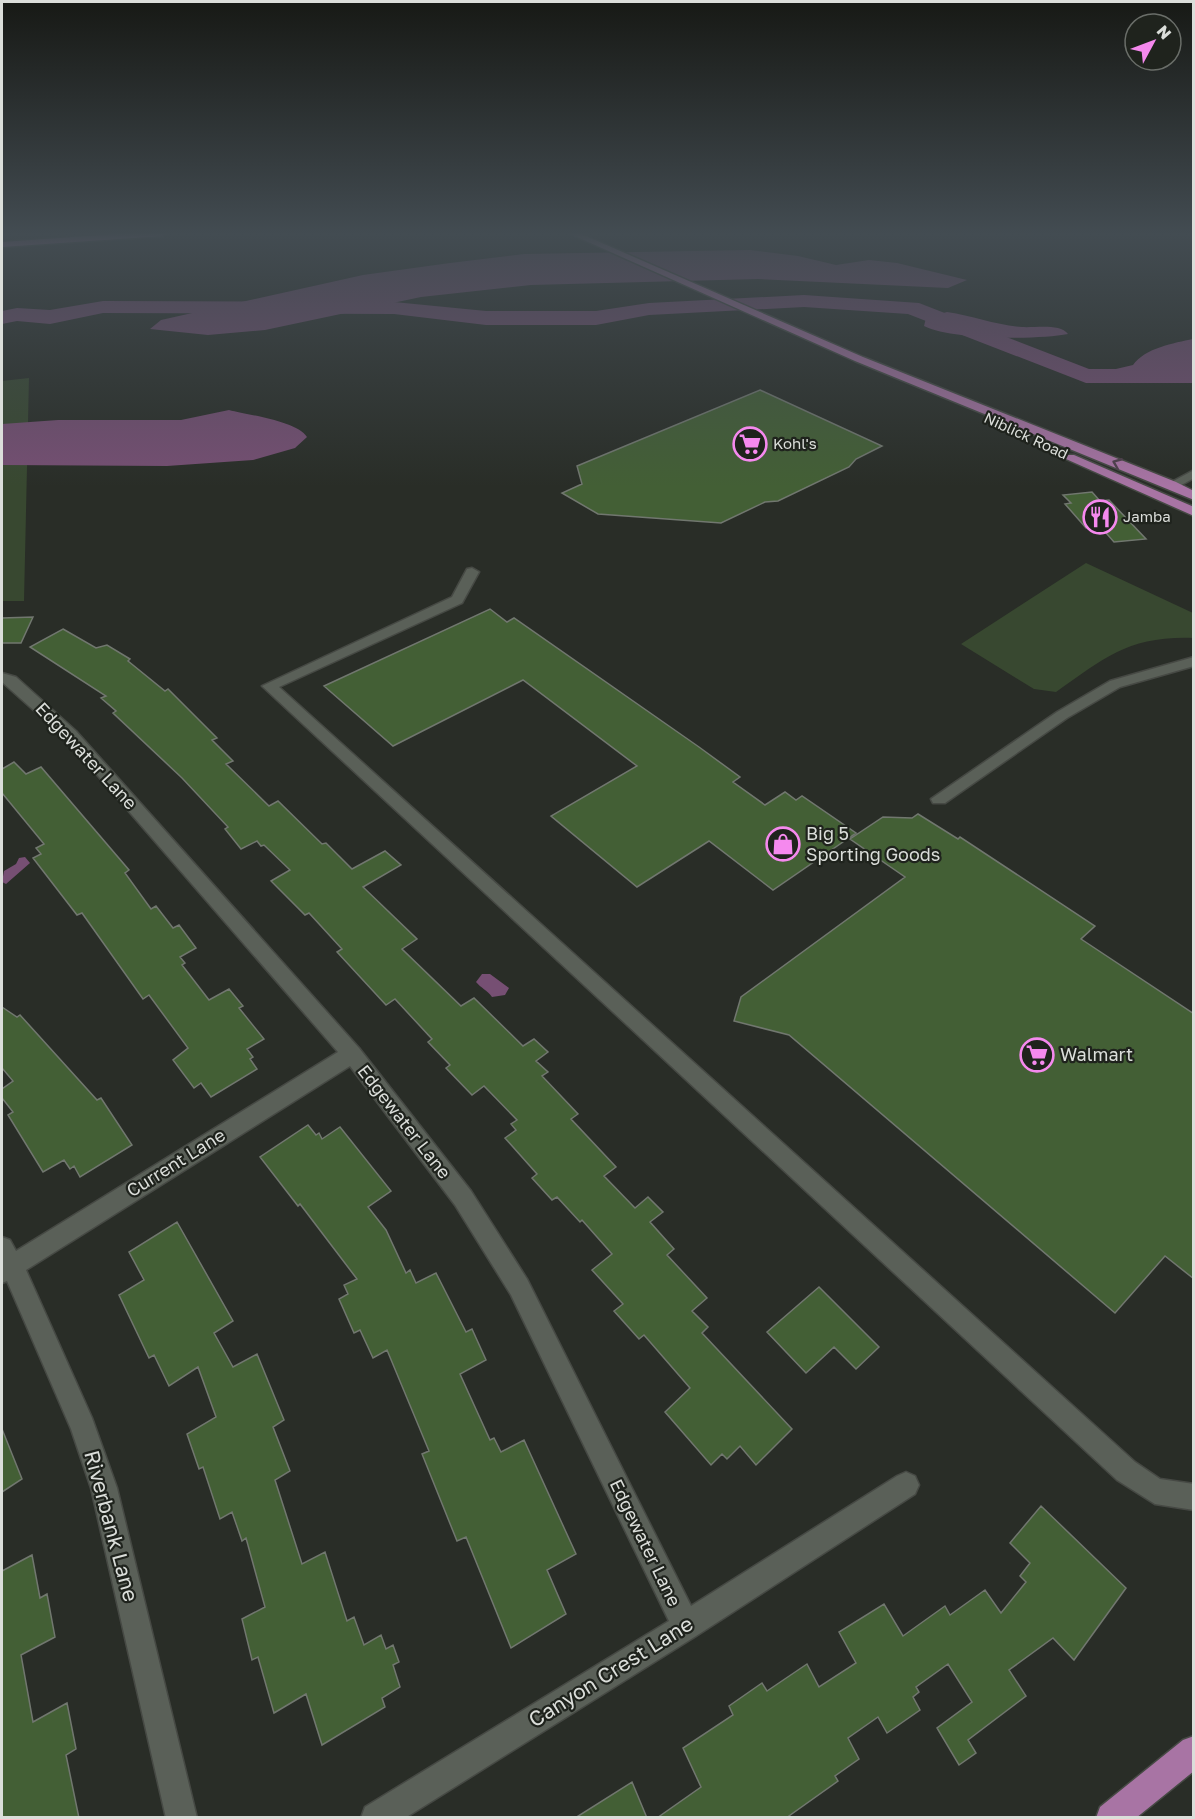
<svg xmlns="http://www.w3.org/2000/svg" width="1195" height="1819" viewBox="0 0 1195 1819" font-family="'Golos Text',sans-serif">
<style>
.green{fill:#384830}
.water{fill:#764f73}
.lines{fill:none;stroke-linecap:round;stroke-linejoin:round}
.river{fill:#764f73;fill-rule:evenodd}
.building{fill:#435f35;stroke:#71776f;stroke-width:1.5}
.minor-casing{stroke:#464944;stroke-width:3}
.major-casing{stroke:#464944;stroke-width:3}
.highway-casing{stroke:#464944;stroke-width:3}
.minor{fill:#5a6058;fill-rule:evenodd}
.major{fill:#a874a4;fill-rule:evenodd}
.highway{fill:#dc81d6;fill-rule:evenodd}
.oneway{stroke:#4f3f4c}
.labels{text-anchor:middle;stroke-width:4.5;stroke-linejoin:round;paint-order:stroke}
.far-street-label{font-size:15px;fill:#dbdeda;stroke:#1f231d}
.far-poi-label{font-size:15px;fill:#dbdeda;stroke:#1f231d;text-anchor:start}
.street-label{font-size:18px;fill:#dbdeda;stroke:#1f231d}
.poi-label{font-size:18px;fill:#dbdeda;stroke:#1f231d;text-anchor:start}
.near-street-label{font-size:21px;fill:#dbdeda;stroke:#1f231d}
</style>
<rect width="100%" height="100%" fill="#292d27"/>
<path class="green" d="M29,378L24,601H2V381Z
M1086,563L1193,613V638C1129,636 1106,657 1056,692L1034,689L961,644Z"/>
<path class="water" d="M750,250L798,256L836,265L869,260L897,263L967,280L948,288L758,279L531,285L421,297L265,330L208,335L150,329L161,320L363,275L450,263L524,254Z
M947,312C973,316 996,325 1022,327C1035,328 1060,323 1068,334C1036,340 952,340 924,326L926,318Z
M1193,339V376H1086L1133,365C1145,348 1174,343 1193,339Z
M229,410C248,415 297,421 307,437L295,448L253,460L167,466L2,465V424L58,420H181Z
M25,857L30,863L6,884L2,882L4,871L16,864L19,858Z
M482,974H490L509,988L505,995L492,997C487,990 481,988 476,982Z"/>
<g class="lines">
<path class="river" d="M804,295L919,303L1089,369H1194V383H1086L908,314L804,307L649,315L596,325H486L394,314L103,313L50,324L17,321L2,324V311L17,308L50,310L103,301L394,302L486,311H596L649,303Z"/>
</g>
<path class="building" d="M760,390L882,446L856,459L849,467L778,501L765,502L721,523L598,514L562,493L582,484L577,466Z
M1092,492L1100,501L1109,500L1146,539L1114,542L1100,526L1086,528L1065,504L1071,503L1063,495Z
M490,609L507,622L514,618L699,747L740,777L733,782L765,805L785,792L796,800L802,796L856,833L773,890L709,841L637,887L551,816L637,766L523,680L393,746L324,686Z
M33,617L21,643H2V618Z
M63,629L96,648L107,645L130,659L128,661L165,691L168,689L217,738L212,740L233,761L226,764L269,806L278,801L322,844L326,843L352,869L385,851L401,865L363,887L417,939L402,949L461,1006L474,998L523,1046L534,1039L548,1052L536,1061L548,1072L542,1076L578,1114L571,1119L616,1167L604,1176L635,1208L648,1197L663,1212L650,1222L674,1249L667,1255L707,1298L692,1311L708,1327L702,1333L792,1429L756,1465L740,1446L727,1459L722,1454L711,1465L665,1412L690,1388L644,1335L639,1339L614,1311L623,1304L592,1270L612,1254L582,1220L580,1222L557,1197L552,1200L532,1178L537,1174L505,1138L516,1130L511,1124L517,1120L484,1086L472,1095L446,1068L450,1065L428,1042L432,1039L395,999L386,1005L337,952L342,949L309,913L305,915L271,881L290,870L264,845L261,846L257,841L241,849L225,829L228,827L182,778L113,713L116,711L101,698L106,696L30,647Z
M14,762L26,774L41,767L129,870L125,873L151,909L156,906L173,928L179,925L196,948L180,957L185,963L182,965L209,1000L229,989L243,1006L239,1008L264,1039L247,1049L253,1057L250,1059L257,1069L211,1097L201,1083L194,1088L173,1060L188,1048L149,995L143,999L82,913L77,915L33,858L41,854L36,848L44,844L2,793V769Z
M918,814L958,839L960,837L1095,926L1081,939L1194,1014V1279L1165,1256L1115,1313L789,1035L734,1021L741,997L905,877L850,839L883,817L912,818Z
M2,1007L17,1017L20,1015L97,1100L101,1098L132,1145L80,1177L74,1166L70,1169L64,1160L43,1172L8,1115L13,1112L2,1098V1089L13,1081L2,1068Z
M308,1125L316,1135L319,1133L322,1139L340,1127L391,1191L368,1207L386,1230L406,1273L410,1270L416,1283L436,1273L466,1332L472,1329L486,1360L460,1374L490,1440L494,1438L501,1452L524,1440L576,1554L547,1570L566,1614L511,1648L466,1537L457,1541L422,1454L429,1451L387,1350L373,1358L360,1330L354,1333L339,1299L348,1294L344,1285L357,1279L300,1204L298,1206L260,1157Z
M177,1222L233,1321L214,1333L233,1367L257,1354L284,1420L273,1427L290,1471L275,1480L302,1564L325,1552L347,1621L354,1617L364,1645L381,1635L386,1649L393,1645L399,1662L393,1665L400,1687L382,1698L385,1707L322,1745L306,1694L274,1713L258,1657L252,1660L242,1619L265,1607L246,1538L242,1541L232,1512L220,1519L203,1467L199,1469L187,1434L216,1417L198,1367L169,1386L154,1355L149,1358L119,1295L144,1280L129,1252Z
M819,1287L879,1347L856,1369L834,1347L806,1373L767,1332Z
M2,1429L22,1479L2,1492Z
M1041,1506L1126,1588L1074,1660L1053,1638L1009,1670L1026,1696L968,1740L976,1753L959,1765L937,1728L972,1702L948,1664L916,1687L919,1692L913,1697L920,1710L887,1733L878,1717L848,1738L859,1759L835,1776L838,1781L786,1818H657L701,1787L683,1748L733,1715L729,1706L762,1683L767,1691L807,1664L819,1687L856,1663L839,1632L884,1604L903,1636L945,1606L950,1615L985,1590L1001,1613L1026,1582L1020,1576L1030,1563L1010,1543Z
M32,1555L40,1598L47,1594L55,1637L21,1655L33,1722L67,1703L76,1749L66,1755L79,1818H2V1571Z
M632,1782L647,1818H575Z"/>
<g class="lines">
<defs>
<path id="minor" d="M1194,470V478L1176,488L1166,485Z
M472,568L479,572L462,603L279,687L1135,1462L1160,1479L1194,1484V1510L1155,1504L1117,1480L262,686L452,597L467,569Z
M1194,657V666L1120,687L1067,718L945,803H933L931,799L1057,712L1110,681Z
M2,673L16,677L76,731L359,1048L471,1191L527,1279L691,1606L897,1476L906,1472L915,1476L919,1485L915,1494L696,1636L405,1818H361L365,1807L669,1621L511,1295L455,1205L350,1066L26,1270L92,1418L117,1488L197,1818H166L91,1488L71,1429L7,1281L2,1283V1237L10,1240L16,1251L338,1052L66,739L2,682Z"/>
<path id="major" d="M568,233H579L863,357L1176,482L1194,491V500L855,361Z
M1066,455H1074L1194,507V516L1066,459Z
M1194,1736V1771L1136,1818H1096L1100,1807L1183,1740Z"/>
<path id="highway" d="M131,233H167L163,236L2,247V242Z"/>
</defs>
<use href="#minor" class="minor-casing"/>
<use href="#major" class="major-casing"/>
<use href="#highway" class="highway-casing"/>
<use href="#minor" class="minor"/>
<use href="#major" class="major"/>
<use href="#highway" class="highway"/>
</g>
<defs><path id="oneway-chevron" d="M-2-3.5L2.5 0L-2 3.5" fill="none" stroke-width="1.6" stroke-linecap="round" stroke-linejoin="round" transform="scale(1.5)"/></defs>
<use class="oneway" href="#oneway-chevron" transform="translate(1117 463) rotate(-158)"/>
<linearGradient id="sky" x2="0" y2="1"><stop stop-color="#171915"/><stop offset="0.48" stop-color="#434c52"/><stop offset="1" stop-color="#434c52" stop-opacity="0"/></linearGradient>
<rect width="1195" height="487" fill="url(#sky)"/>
<defs>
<symbol id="supermarket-ring" viewBox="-11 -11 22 22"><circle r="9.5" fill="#1f231d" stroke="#f589ee" stroke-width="1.5"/><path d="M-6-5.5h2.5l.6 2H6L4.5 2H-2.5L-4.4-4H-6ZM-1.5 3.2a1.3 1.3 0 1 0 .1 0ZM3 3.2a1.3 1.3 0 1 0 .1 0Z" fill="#f589ee"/></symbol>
<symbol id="restaurant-ring" viewBox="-11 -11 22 22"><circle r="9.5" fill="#1f231d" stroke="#f589ee" stroke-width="1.5"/><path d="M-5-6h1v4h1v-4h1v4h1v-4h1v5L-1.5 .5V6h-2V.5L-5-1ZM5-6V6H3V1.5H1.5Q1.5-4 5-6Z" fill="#f589ee"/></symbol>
<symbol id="shop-ring" viewBox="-11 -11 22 22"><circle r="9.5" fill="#1f231d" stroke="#f589ee" stroke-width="1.5"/><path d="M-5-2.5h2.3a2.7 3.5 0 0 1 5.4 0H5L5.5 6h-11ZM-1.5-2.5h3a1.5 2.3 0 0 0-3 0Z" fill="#f589ee"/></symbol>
</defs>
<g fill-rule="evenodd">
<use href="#supermarket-ring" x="731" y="425" width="38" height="38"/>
<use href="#restaurant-ring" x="1081" y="498" width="38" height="38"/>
<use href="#shop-ring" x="764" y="825" width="38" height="38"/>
<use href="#supermarket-ring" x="1018" y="1036" width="38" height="38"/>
</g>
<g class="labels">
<g class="far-street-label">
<text transform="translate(1026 436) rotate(25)" y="5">Niblick Road</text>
</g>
<g class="far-poi-label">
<text x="773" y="449">Kohl's</text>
<text x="1123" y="522">Jamba</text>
</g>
<g class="street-label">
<text transform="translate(86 756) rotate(47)" y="6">Edgewater Lane</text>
<text transform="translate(404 1122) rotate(52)" y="6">Edgewater Lane</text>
<text transform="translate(176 1163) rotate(-32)" y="6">Current Lane</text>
<text transform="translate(645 1543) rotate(64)" y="6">Edgewater Lane</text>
</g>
<g class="poi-label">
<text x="806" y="840">Big 5<tspan x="806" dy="21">Sporting Goods</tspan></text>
<text x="1060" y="1061">Walmart</text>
</g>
<g class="near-street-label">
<text transform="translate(111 1526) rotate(75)" y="7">Riverbank Lane</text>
<text transform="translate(611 1672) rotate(-32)" y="7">Canyon Crest Lane</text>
</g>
</g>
<rect width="1195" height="1819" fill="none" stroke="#dbdeda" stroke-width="6"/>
<g transform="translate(1153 42) rotate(49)"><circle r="28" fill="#1f231d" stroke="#6a6e69" stroke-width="1.5"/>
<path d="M0-4.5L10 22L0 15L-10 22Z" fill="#f589ee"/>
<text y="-9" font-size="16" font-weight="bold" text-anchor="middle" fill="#dbdeda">N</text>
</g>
</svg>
